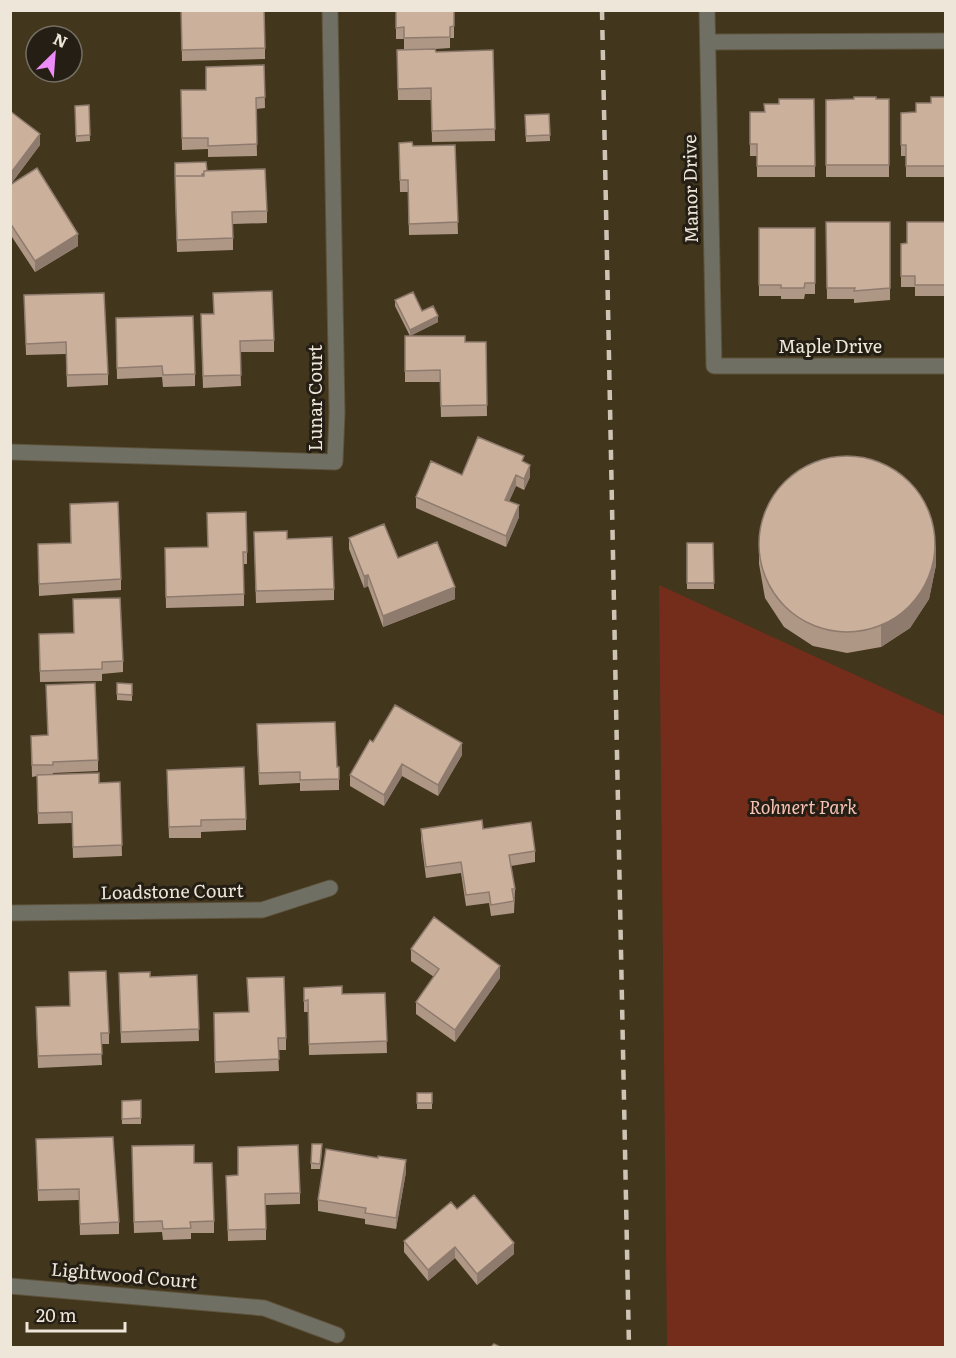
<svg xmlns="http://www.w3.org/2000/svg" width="956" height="1358" viewBox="0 0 956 1358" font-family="Literata,serif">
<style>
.park{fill:#732d1a}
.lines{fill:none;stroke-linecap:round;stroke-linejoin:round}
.minor-casing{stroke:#5e523b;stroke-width:17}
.minor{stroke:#6f6f63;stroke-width:15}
.rail{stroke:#cdc4b4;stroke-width:4.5;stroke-dasharray:10 10;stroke-linecap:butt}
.wall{fill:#af9786}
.shaded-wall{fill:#8e7b6d}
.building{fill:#cbb09c;stroke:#8e7b6d;stroke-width:1.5}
.labels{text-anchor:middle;stroke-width:6;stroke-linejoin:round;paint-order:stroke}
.street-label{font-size:18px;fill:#eee6d8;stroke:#241e14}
.park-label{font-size:18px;font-style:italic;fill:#f7c3b5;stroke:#241e14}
</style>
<rect width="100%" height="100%" fill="#42361d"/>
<path class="park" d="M659,585L945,716V1347H667Z"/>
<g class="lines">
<defs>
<path id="minor" d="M707,10L714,366H946
M708,42L946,41
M10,452L335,462L337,413L330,10
M10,913L262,910L330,888
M10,1286L264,1308L337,1335"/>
</defs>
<use href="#minor" class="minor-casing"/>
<use href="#minor" class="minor"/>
<path class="rail" d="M602,10L629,1348"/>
</g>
<path class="wall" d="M181,10L265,48V59L182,61Z
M396,10H454V38H450V48L435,49L436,52L493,50L495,141L432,142L431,100H398L397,50L404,49V39H396Z
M264,65L265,108L256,109L257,156L208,157V149L182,150L181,90H206Z
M945,97V177H906V156H901V113L916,112L931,103Z
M814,99L815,177H757V156H750V112H765L779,104Z
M889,99V177H826V100Z
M89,105L90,141L76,142L75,106Z
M10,111L40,145L11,184L78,246L35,272L10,234Z
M549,114L550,141L526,142L525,115Z
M399,143L413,146L455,145L458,234L409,235L408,192H400Z
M207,171L267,211V223L233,224V250L177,252L175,188Z
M826,222H890V300L854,303V299H827Z
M945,222V296H915V287H901V244L907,243Z
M759,228H815V294H805L804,299H781V296H759Z
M24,295L108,374V385L67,387L66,354L26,355Z
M395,300L422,311L438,322L410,336L395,306Z
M201,325L274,340V352H240L241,386L203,388Z
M116,329L195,374V386L163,387L162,377L117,379Z
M405,336L465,342H486L487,416L441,417L440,382H405Z
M524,462L530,477L524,490L516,486L509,501L519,517L506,547L416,508V497L462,475Z
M254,532L287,539L334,589V600L256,603Z
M349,538L398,558L455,599L383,627L368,586L364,588L349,549Z
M70,543L121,579V590L39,596L38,544Z
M687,543H713L714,589H687Z
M759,543L936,565L929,599L910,628L881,647L847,653L813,646L784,627L765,598L759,564Z
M165,548L247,552V564H244V606L166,608Z
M39,634L123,661V672L102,674V681L40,682Z
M117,683L132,684V701L117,700Z
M31,736L98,760V771L53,773V774L99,783L120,782L122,856L73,858L72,823L38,824L37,776L32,777Z
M257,736L339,767V790L300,791V783L259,785Z
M373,742L462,755L438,796L402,776L384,806L350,786V775Z
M167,781L246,819V830L201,832V838H169Z
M421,829H483L535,851V862L511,866L515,889L514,913L491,916L489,903L466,906L461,873L426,878L421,840Z
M411,949L500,978L455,1042L416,1014V1002L434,977L411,961Z
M197,975L199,1041L121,1043L119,984L150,977Z
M304,988L342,994L385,993L387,1053L309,1055L308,1012H304Z
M36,1019L109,1033V1044H101L102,1065L38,1068Z
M214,1025L286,1038V1050H278L279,1071L215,1073Z
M417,1093H432V1109H417Z
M141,1100V1124H122V1101Z
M36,1139L119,1222V1234L80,1235L79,1200L38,1201Z
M322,1150L320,1169H311V1163Z
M132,1158L194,1163L214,1221V1233H191V1239L163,1240L162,1232L134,1233Z
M406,1172L396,1229L365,1224V1219L318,1211V1200Z
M226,1176L300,1193V1204L266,1205V1240L228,1241Z
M457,1209L514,1254L477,1285L455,1258L428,1281L404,1252V1241Z"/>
<path class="shaded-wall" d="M40,134V145L10,185V174Z
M78,234V246L35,272V261Z
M438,316V322L410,336V330Z
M530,465V477L524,490V479Z
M516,475V486L505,511V500Z
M519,505V517L506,547V536Z
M936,545V565L929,599L910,628L881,647V626Z
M368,575V586L364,588V576Z
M455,587V599L383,627V616Z
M462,743V755L438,796V785Z
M402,764V776L384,806V795Z
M500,966V978L455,1042V1030Z
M406,1160V1172L396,1229V1218Z
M514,1243V1254L477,1285V1274Z
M455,1247V1258L428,1281V1270Z"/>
<path class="building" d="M181,10H264L265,48L182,50Z
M396,10H454V26L450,27V37L404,38V27L396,28Z
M435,49L436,52L493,50L495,129L432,131L431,88L398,89L397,50Z
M264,65L265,97L256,98L257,144L208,146V138H182L181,90H206V67Z
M854,97H876V99H889V165H826V100L854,99Z
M931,97H945V166H906V145H901V113L916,112V103H931Z
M779,99H814L815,166H757V144H750V112H765L764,104H779Z
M89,105L90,135L76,136L75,106Z
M10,111L40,134L10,174Z
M549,114L550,135L526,136L525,115Z
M412,142L413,146L455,145L458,222L409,224L408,180H400L399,143Z
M206,162L207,171H204V174H202V176H175V163Z
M37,168L78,234L35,261L10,223V185Z
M265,169L267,211L232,212L233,238L177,240L175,176H204V171Z
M826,222H890V288L854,291L855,288H827Z
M907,222H945V285H915V276H901V244L907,243Z
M759,228H815V283H805L804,288H781V285H759Z
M272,291L274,340L240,341L241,375L203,376L201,314H214L213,293Z
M413,292L422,311L433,306L438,316L410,330L395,300Z
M104,293L108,374L67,375L66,342L26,344L24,295Z
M193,316L195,374L163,375L162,366L117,368L116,318Z
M405,336H465V342H486L487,405L441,406L440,370L405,371Z
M478,437L524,456L522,461L530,465L524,479L516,475L505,500L519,505L506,536L416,497L431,461L462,475Z
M759 544a88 88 0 1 1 176 0a88 88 0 1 1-176 0Z
M118,502L121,579L39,584L38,544L71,543L70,504Z
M246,512L247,552H243L244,594L166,597L165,548L208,547L207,513Z
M384,524L398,558L437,542L455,587L383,616L368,575L364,576L349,538Z
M287,531V539L332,537L334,589L256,591L254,532Z
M687,543H713L714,583H687Z
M120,598L123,661L102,662V669L40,671L39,634L74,633L73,599Z
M95,683L98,760L53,762V765H32L31,736L48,735L46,685Z
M117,683L132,684V695L117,694Z
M395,705L462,743L438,785L402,764L384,795L350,775L370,740L373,742Z
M335,722L337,767H339V779L300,780V772L259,773L257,724Z
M244,767L246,819L201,820V826L169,827L167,770Z
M99,773V783L120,782L122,845L73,847L72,812L38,813L37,775Z
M482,820L483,829L531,822L535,851L509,855L515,889H512L514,901L491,905L489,892L466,895L461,862L426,867L421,829Z
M434,917L500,966L455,1030L416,1002L439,969L411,949Z
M106,971L109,1033H101L102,1054L38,1056L36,1007L70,1006L69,972Z
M150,972V977L197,975L199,1029L121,1032L119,973Z
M284,977L286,1038H278L279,1059L215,1062L214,1013L249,1012L247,978Z
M342,986V994L385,993L387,1041L309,1044L308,1000L304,1001V988Z
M417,1093H432V1103H417Z
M141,1100V1118L122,1119V1101Z
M113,1137L119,1222L80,1224L79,1189L38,1190L36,1139Z
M312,1144H322L320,1164L311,1163Z
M194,1145V1163H212L214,1221L190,1222L191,1228L163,1229L162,1221L134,1222L132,1146Z
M298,1145L300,1193L265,1194L266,1229L228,1230L226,1176L238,1175V1147Z
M326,1149L378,1158V1156L406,1160L396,1218L365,1213L366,1208L318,1200Z
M474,1195L514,1243L477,1274L455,1247L428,1270L404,1241L451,1202L457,1209Z
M494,1344L500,1347H491Z"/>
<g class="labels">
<g class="street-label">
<text transform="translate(691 189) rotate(-91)" y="6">Manor Drive</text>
<text x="830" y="353">Maple Drive</text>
<text transform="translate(316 398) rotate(-90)" y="6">Lunar Court</text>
<text transform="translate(172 892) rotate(-1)" y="6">Loadstone Court</text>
<text transform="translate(124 1276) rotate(5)" y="6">Lightwood Court</text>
</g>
<g class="park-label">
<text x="803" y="814">Rohnert Park</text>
</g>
</g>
<rect width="956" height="1358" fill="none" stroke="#eee6d8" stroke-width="24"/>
<g transform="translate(54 54) rotate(25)"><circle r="28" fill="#241e14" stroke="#756e62" stroke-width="1.5"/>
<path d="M0-4.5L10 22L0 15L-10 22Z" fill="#ed8cf9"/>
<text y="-9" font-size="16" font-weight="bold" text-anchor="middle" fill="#eee6d8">N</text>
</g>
<path d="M27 1322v9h98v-9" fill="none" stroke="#eee6d8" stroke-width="3"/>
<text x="36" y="1322" font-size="18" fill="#eee6d8" stroke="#241e14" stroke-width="4.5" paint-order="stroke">20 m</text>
</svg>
